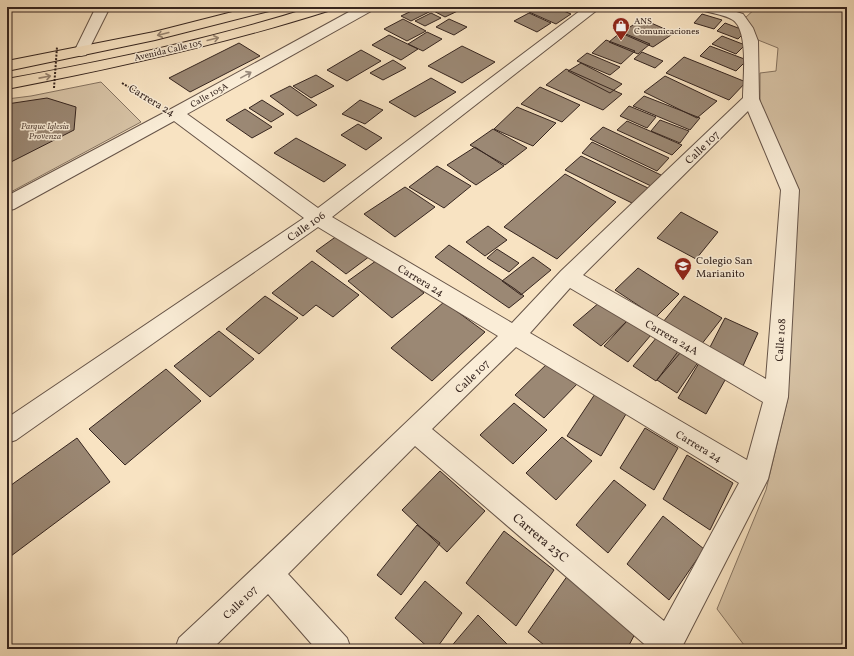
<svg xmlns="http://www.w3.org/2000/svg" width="854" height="656" viewBox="0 0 854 656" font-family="Vollkorn,serif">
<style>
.green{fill:#d7c3a6;stroke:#867462}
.building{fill:#9b8874;stroke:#36251f}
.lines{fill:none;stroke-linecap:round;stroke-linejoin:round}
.minor-casing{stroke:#665448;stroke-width:2}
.major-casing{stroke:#36251f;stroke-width:2}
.path{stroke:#36251f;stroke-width:2;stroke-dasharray:2 1.5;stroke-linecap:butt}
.minor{fill:#faedd7;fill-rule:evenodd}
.major{fill:#f8e3c2;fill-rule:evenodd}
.path-bridge{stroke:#36251f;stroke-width:2;stroke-dasharray:2 1.5;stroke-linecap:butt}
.oneway{stroke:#978470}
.oneway2{stroke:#98897b}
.labels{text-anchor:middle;stroke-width:3;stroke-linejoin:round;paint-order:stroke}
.far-poi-label{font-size:9px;fill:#36251f;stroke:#faedd7;text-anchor:start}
.far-street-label{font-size:9px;fill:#36251f;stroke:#faedd7}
.far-park-label{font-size:9px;font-style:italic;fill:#5e4c41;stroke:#faedd7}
.street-label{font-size:11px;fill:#36251f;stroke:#faedd7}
.poi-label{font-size:11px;fill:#36251f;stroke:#faedd7;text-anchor:start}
.near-street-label{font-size:13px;fill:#36251f;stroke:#faedd7}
</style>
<rect width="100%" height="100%" fill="#f8e3c2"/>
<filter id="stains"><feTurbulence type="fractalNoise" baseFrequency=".005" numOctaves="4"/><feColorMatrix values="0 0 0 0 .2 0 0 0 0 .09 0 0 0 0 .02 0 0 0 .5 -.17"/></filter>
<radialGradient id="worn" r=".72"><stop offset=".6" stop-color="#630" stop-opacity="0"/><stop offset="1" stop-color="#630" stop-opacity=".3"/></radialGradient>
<path class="green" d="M757,7H847V649H747L717,609L766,490L788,398L796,190L760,109V73L776,71L778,48L758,40L745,18Z
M101,82L141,122L7,194V99L31,96Z"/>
<path class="building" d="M420,7H424L431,11L411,21L401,16Z
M430,7H462L464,8L445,17L428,8Z
M537,7H554L571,14L556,24L529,12Z
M431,13L441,18L425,26L415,21Z
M529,13L551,23L537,32L514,21Z
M702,14L722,20L714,29L694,23Z
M403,19L426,31L407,41L384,29Z
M449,19L467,27L454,35L436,27Z
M642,19L674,33L653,47L621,33Z
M725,23L746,31L738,39L717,31Z
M427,32L442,39L423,51L408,44Z
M621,32L650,44L638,54L609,42Z
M389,35L418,49L401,60L372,45Z
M722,36L745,45L736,54L712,44Z
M606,40L635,51L621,64L592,53Z
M239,43L260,56L190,92L169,78Z
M462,46L495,62L462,83L428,66Z
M710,46L747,60L736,71L700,56Z
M361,50L381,61L347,81L327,70Z
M642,52L663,61L655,68L634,59Z
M587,53L620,67L610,75L577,61Z
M684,57L746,82L729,100L666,73Z
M393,60L406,68L383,80L370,73Z
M581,63L622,84L610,93L568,71Z
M566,69L622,94L603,110L546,85Z
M316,75L334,86L311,98L293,86Z
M665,76L717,101L697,118L644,92Z
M431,78L456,92L415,117L389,102Z
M290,86L317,105L297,116L270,96Z
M540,87L580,105L562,122L521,104Z
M644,96L700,118L690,130L633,106Z
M47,98L76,107L74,130L7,164V104Z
M262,100L284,114L271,122L249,108Z
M360,100L383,110L365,124L342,114Z
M629,106L656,117L647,128L620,116Z
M517,107L556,123L533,146L494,129Z
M245,109L272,127L252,138L226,120Z
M660,120L689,131L680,143L651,131Z
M627,121L682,145L672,155L617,130Z
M358,124L382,138L366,150L341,135Z
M603,127L669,158L657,171L590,139Z
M493,129L527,148L505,165L470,145Z
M296,138L346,165L324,182L274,153Z
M592,142L661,175L651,186L582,153Z
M475,147L504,166L476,185L447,165Z
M581,156L648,188L634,204L565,170Z
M437,166L471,186L444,208L409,187Z
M565,174L616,202L557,259L504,227Z
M405,187L435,207L395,237L364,214Z
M681,212L718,232L696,259L657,238Z
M488,226L507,240L485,256L466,242Z
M341,233L374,253L346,274L316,251Z
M449,245L515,289L524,296L509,308L435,257Z
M497,249L519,263L509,272L487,258Z
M533,257L551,270L521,295L502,281Z
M380,258L424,293L392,318L348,281Z
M312,261L359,295L333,317L316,305L303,316L272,293Z
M638,268L679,294L656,317L615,290Z
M265,296L298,318L259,354L226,329Z
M684,296L722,318L701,345L663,322Z
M444,302L485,332L432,381L391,348Z
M600,302L627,321L601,346L573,325Z
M725,318L758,333L743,366L709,349Z
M628,320L651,335L628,362L604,346Z
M219,331L254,359L210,397L174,366Z
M657,337L681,352L656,381L633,366Z
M679,350L699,361L677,393L657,380Z
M702,358L729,373L706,414L678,398Z
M551,360L580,381L544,418L515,395Z
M166,369L201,401L125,465L89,429Z
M597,391L629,409L601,456L567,436Z
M514,403L547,430L513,464L480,435Z
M645,428L678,448L654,490L620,468Z
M562,437L592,461L556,500L526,473Z
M77,438L110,482L7,559V488Z
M687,455L733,483L710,530L663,499Z
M440,471L485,511L447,552L402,510Z
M614,480L646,505L608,553L576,525Z
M663,516L704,549L669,600L627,564Z
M417,525L440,543L401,595L377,575Z
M504,531L554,570L516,626L466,583Z
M568,575L637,630L627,649H549L528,632Z
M425,581L462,613L436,649H430L395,618Z
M478,615L509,646L506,649H449Z"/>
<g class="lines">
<defs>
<path id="minor" d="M96,7H110L86,55L81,56L76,55L74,52Z
M358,7H375L373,10L187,114L318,208L585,7H601L332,217L512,323L561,271L743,98C743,80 749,31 733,20C726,15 708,12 700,10L698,7H720L743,14L753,28L758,41L759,99L799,190L788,397L768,479L681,649H650L415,446L288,574L347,638L351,649H316L268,594L212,649H175L179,638C286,539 390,436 498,336L318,227L16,440L7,443V418L304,218L174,121L14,209L7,211V196L169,110ZM748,111L781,190L766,379L583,275ZM570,288L763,402L747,460L530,333ZM516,347L739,483L664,621L432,429Z"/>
<path id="major" d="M252,7H275L273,10L155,40L7,71V61L154,32Z
M312,7H333L331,10C225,44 116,68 7,89V79C110,60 212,39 312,7Z"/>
</defs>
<use href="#minor" class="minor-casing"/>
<use href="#major" class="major-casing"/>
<path class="path" d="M122,83L152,101"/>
<use href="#minor" class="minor"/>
<use href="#major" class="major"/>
<path class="path-bridge" d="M54,88L57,47"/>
</g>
<defs><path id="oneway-shaft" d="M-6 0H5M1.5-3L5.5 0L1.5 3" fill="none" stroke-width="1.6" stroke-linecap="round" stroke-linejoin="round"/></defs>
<g class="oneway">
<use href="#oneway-shaft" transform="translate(163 34) rotate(166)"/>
<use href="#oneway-shaft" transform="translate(213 39) rotate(-14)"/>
<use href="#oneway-shaft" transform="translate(45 77) rotate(-11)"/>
</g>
<use class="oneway2" href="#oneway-shaft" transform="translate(246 75) rotate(-29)"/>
<defs>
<symbol id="shop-pin" viewBox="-11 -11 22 30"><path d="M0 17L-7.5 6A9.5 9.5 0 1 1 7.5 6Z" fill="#8f2418" stroke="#faedd7"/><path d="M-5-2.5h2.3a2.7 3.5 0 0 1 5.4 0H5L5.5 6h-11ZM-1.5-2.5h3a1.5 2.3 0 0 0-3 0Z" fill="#fff"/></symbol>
<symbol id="school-pin" viewBox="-11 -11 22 30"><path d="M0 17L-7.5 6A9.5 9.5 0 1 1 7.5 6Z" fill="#8f2418" stroke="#faedd7"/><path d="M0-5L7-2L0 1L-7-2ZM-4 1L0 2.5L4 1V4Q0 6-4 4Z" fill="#fff"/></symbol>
</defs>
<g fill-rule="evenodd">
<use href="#shop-pin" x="611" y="16" width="20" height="27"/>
<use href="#school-pin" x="673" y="256" width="20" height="27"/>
</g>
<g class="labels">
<g class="far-poi-label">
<text x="634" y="24">ANS<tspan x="634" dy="10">Comunicaciones</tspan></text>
</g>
<g class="far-street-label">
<text transform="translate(168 50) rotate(-13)" y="3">Avenida Calle 105</text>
<text transform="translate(209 95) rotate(-29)" y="3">Calle 105A</text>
</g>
<g class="far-park-label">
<text x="45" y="129">Parque Iglesia<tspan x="45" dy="10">Provenza</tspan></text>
</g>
<g class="street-label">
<text transform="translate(152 100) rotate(31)" y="4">Carrera 24</text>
<text transform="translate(702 147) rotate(-44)" y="4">Calle 107</text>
<text transform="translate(306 226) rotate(-35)" y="4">Calle 106</text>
<text transform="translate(421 280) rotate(31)" y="4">Carrera 24</text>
<text transform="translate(672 337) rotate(30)" y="4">Carrera 24A</text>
<text transform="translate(780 340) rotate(-86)" y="4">Calle 108</text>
<text transform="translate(472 376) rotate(-44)" y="4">Calle 107</text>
<text transform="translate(699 446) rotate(31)" y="4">Carrera 24</text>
<text transform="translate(240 602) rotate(-44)" y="4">Calle 107</text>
</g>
<g class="poi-label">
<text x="696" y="264">Colegio San<tspan x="696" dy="13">Marianito</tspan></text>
</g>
<g class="near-street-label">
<text transform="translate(541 537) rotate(40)" y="5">Carrera 23C</text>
</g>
</g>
<rect width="854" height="656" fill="none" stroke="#f8e3c2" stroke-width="24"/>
<rect x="8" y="8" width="838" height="640" fill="none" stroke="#36251f" stroke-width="2"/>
<rect x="12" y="12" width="830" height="632" fill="none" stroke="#36251f"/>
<rect width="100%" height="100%" filter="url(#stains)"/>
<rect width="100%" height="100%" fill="url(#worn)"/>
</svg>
